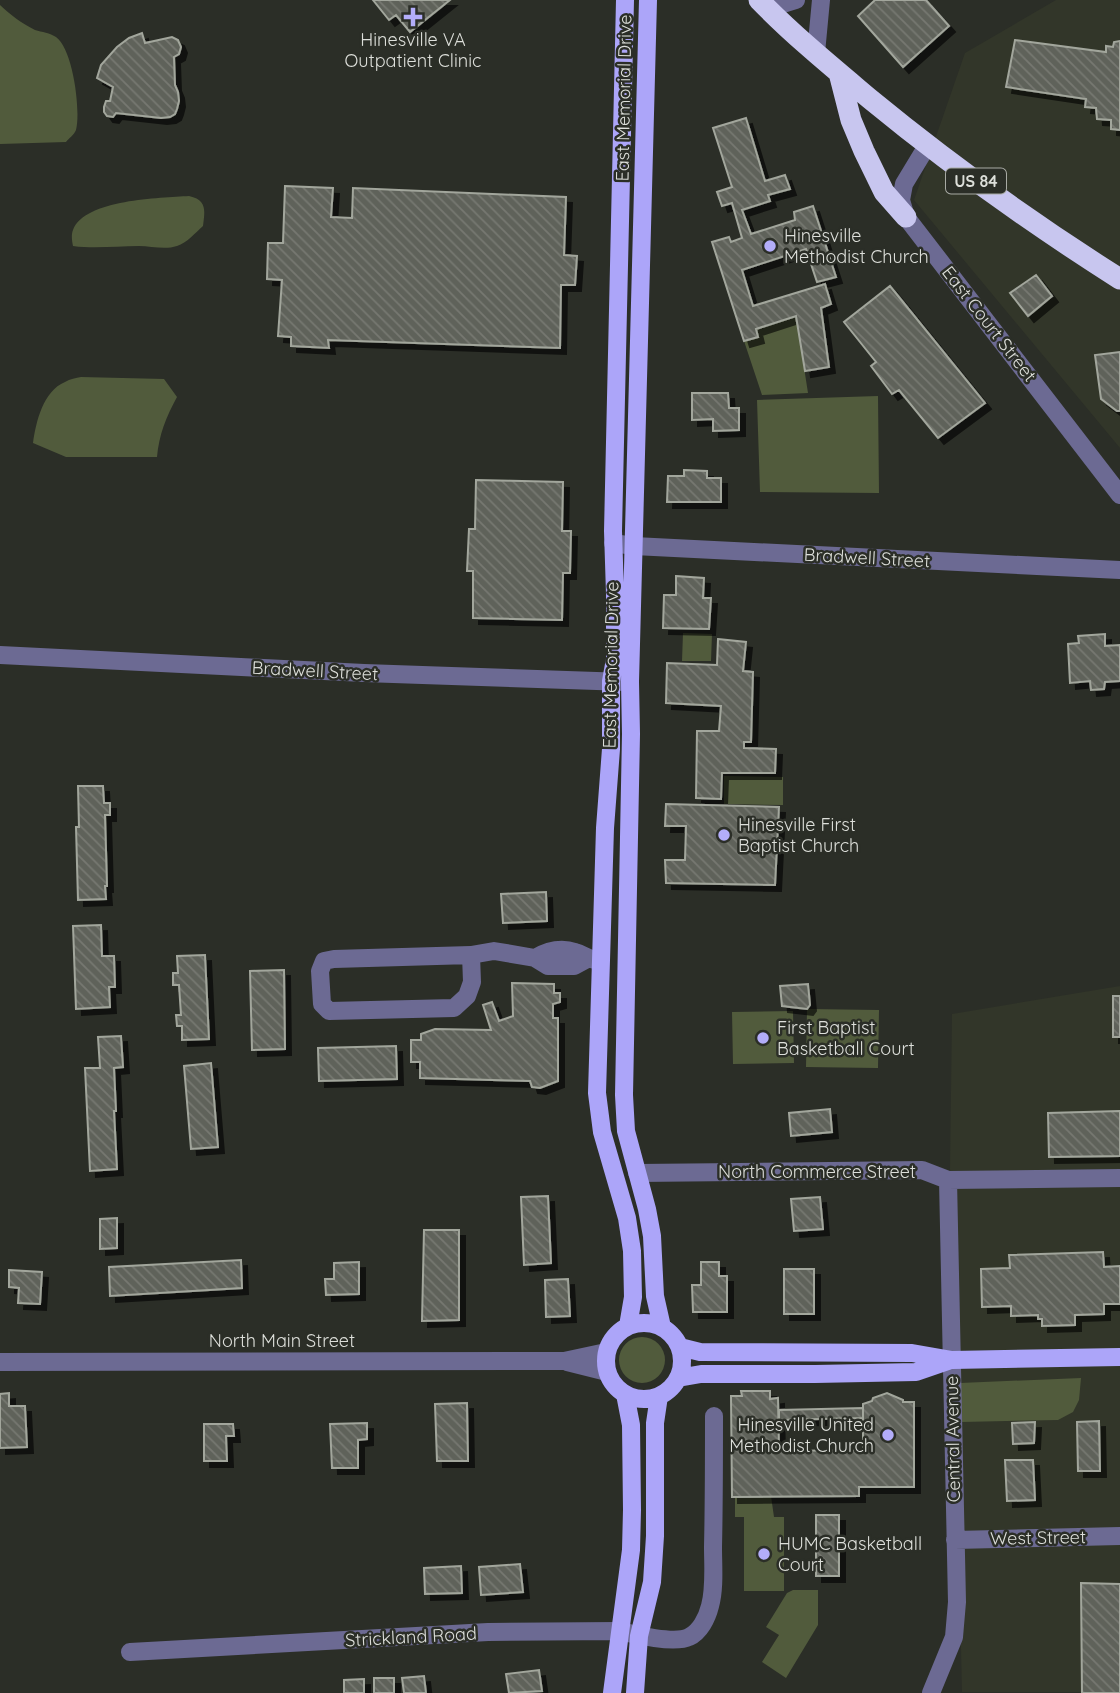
<svg xmlns="http://www.w3.org/2000/svg" width="1120" height="1693" viewBox="0 0 1120 1693" font-family="Quicksand,sans-serif">
<style>
.built{fill:#323629}
.green{fill:#515b3c}
.building{fill:url(#building-back-hatch);stroke:#a2a69c;stroke-width:2;filter:url(#shadow)}
.lines{fill:none;stroke-linecap:round;stroke-linejoin:round}
.minor{stroke:#6c6a93;stroke-width:18}
.major{stroke:#aca5f9;stroke-width:18}
.highway{stroke:#c8c6ef;stroke-width:21}
.poi-dot{fill:#b3adf9;stroke:#2b2e27;stroke-width:2.5}
.labels{text-anchor:middle;stroke-width:5;stroke-linejoin:round;paint-order:stroke}
.shield{fill:#2b2e27;stroke:#a8aaa4;stroke-width:2}
.shield-label{font-size:16px;font-weight:bold;fill:#dddfda}
.poi-label{font-size:18px;fill:#dddfda;stroke:#2b2e27;text-anchor:start}
.street-label{font-size:18px;fill:#dddfda;stroke:#2b2e27}
</style>
<defs>
<pattern id="building-back-hatch" width="6" height="6" patternUnits="userSpaceOnUse" patternTransform="scale(1.75)"><rect width="6" height="6" fill="#5f625a"/><path d="M-1 5l2 2M0 0l6 6M5-1l2 2" fill="none" stroke="#767871"/></pattern>
<filter id="shadow"><feDropShadow dx="6" dy="6" stdDeviation="0" flood-color="#0009"/></filter>
</defs>
<rect width="100%" height="100%" fill="#2b2e27"/>
<path class="built" d="M1056,0H1120V448L914,200L965,53Z
M1120,986V1692H962L950,1169L952,1014Z"/>
<path class="green" d="M0,5C11,15 21,23 35,30C42,32 50,33 56,37C73,49 81,111 76,130C74,135 69,138 66,142L0,144Z
M189,196C207,200 205,210 203,226C195,233 187,243 177,246C165,250 151,246 139,246C117,246 95,249 73,246C72,241 71,235 73,230C85,199 160,198 189,196Z
M796,316L808,393L762,395L744,341L758,337L756,329Z
M81,377L164,379L177,397C166,417 159,435 157,457H66L33,443C36,422 43,391 65,382C70,379 76,378 81,377Z
M878,396L879,493L760,492L757,400Z
M683,633L712,634L711,661H682Z
M724,776L783,777V805L724,804Z
M807,1009L879,1010L878,1068L806,1067Z
M793,1011L794,1063L733,1064L732,1012Z
M619 1360a23 23 0 1 1 46 0a23 23 0 1 1-46 0Z
M1081,1378L1079,1400L1073,1412L1058,1420L961,1422L960,1383Z
M771,1496L774,1517H784V1591H744V1517H735V1497Z
M793,1590H818V1625L786,1678L762,1662L779,1635L766,1627L787,1593Z"/>
<path class="building" d="M373,0H450L410,32L396,15L389,20Z
M875,0H926L949,26L903,67L858,16Z
M142,33L145,43L172,37L178,40L181,47L179,54L174,57L175,85L178,92L179,101L177,109L175,114L170,117L161,118L116,113L113,117L107,116L104,112V107L106,101H110L113,87L97,78L101,65L117,47L129,38Z
M1015,40L1106,52V46L1113,47L1114,42L1120,41V130L1111,129V120L1097,119L1096,108L1085,107L1086,99L1006,87Z
M746,118L765,181L785,175L790,189L768,195L770,201L742,210L751,234L795,220L794,212L813,206L836,277L817,282L806,249L742,270L753,306L825,284L831,304L821,308L829,367L805,371L796,316L756,329L758,337L744,341L712,242L729,237L731,242L742,238L732,203L722,206L717,192L732,187L713,128Z
M285,186L333,188L331,217L352,218L353,188L566,197L564,255L577,256L575,285H561L560,348L328,340L329,348L291,346V337L278,336L282,280L267,279L268,243H283Z
M1036,275L1052,296L1028,316L1010,293Z
M890,286L985,403L938,438L899,390L892,394L871,366L876,362L844,322Z
M1120,352V411H1117L1101,399L1095,355Z
M692,393H728L729,408H739V430L713,431V419L692,420Z
M684,470L707,471V478H721V502H667L668,476H684Z
M476,480L563,482L562,531H571L570,573H563L562,620L473,618V571H467L469,529H475Z
M676,576L704,578L703,598H711L709,629L663,628L664,595H676Z
M1105,634V646L1120,645V681L1105,682L1104,689L1091,690L1090,681L1070,683L1068,644L1079,643L1078,636Z
M718,639L746,642L743,671L753,672L751,742H744V748L776,749L775,773H722L721,799L696,798L697,731H719L721,706L666,703L667,663L717,665Z
M78,786H103L104,803H110V815H105L107,886H105L106,899L78,900L76,827H79Z
M666,804L779,807L775,885L666,883L665,860H685L686,826H665Z
M546,892L547,921L503,923L501,894Z
M101,925L102,956H114L115,987H109L110,1007L76,1009L73,926Z
M205,955L209,1039L182,1040V1026H177L176,1015H181L179,985H173V973H178L177,956Z
M284,970L285,1049L252,1050L250,971Z
M512,983L554,984V993H560V1002L553,1004V1018H558V1081L540,1088L532,1087L530,1081L420,1078V1062H411V1040H421V1034L435,1029L491,1030L483,1005L492,1002L499,1021L513,1016Z
M808,984L810,1005L807,1009L782,1006L780,986Z
M1113,996H1120V1037H1113Z
M121,1036L123,1067L114,1068L116,1111H114L117,1169L90,1171L85,1068H100L98,1037Z
M396,1046L397,1079L319,1081L318,1048Z
M211,1063L218,1147L191,1149L184,1066Z
M830,1109L832,1132L791,1136L789,1113Z
M1120,1111V1156L1049,1157L1048,1113Z
M548,1196L551,1263L524,1265L521,1197Z
M820,1197L823,1229L794,1231L791,1199Z
M117,1218V1248L100,1249V1219Z
M424,1230H459V1320L422,1321Z
M1103,1252L1104,1267L1120,1266V1304H1104V1314L1075,1315V1325L1042,1326V1319H1038V1315L1011,1316V1306L982,1307L981,1269L1010,1268L1009,1255Z
M241,1260L242,1288L110,1296L109,1267Z
M359,1262V1294L326,1295L325,1279H334V1263Z
M701,1262H719V1276H727V1312H693L692,1285H701Z
M784,1269H814V1314H784Z
M9,1270L42,1272L40,1304L18,1303L19,1288L9,1287Z
M568,1279L570,1316L546,1317L545,1280Z
M741,1391H770V1399L778,1398L779,1451L863,1450V1404L872,1401L873,1398L887,1393L903,1400V1402H914V1487H859V1496L732,1497L731,1396H742Z
M9,1393V1406H25L27,1447L0,1448V1394Z
M467,1403L468,1461H437L435,1404Z
M863,1408V1418L779,1420V1410Z
M1099,1421L1100,1471H1078L1077,1422Z
M1035,1422L1034,1443L1013,1444L1012,1423Z
M367,1423V1439L358,1440V1468H332L330,1424Z
M204,1424H233L234,1436H226L227,1461H204Z
M1005,1460H1033L1035,1500L1007,1501Z
M816,1515H839V1576H816Z
M520,1564L523,1592L481,1595L479,1567Z
M461,1566L462,1593L425,1594L424,1568Z
M1081,1583L1120,1584V1693H1082Z
M539,1670L542,1691L509,1693L506,1674Z
M424,1676L426,1693H404L402,1678Z
M374,1678H394V1693H374Z
M364,1679V1693H344V1680Z"/>
<g class="lines">
<path class="minor" d="M767,9L796,0
M816,53L821,0
M927,146L904,184L901,200L906,217L1120,495
M613,543L634,546L1120,570
M0,655L364,673L626,682
M471,955L334,959L324,961L320,971L322,1004L329,1011L454,1008L467,996L472,982L471,955L494,951L535,958L548,966H574L587,959
M535,958C547,951 560,947 575,952C584,954 585,959 597,960
M637,1173L922,1170L948,1180L1120,1178
M0,1362L564,1361L606,1352
M567,1362L607,1372
M955,1540L1120,1536
M130,1652L488,1632L620,1631C635,1635 675,1644 689,1637C700,1632 707,1618 710,1606C715,1588 713,1566 713,1547C714,1503 714,1460 714,1416
M931,1693L954,1637L957,1602L948,1180"/>
<path class="major" d="M625,0L613,531L615,594V659L611,681V749L605,828L597,1093L602,1132L627,1218L632,1251L633,1297L628,1326
M648,0L630,682L631,734L624,1095L626,1131L647,1209L652,1236L655,1296L662,1327
M606 1361a38 38 0 1 1 76 0a38 38 0 1 1-76 0Z
M680,1347L700,1352L912,1353L952,1360L1120,1357
M678,1378L701,1374H815L916,1372L948,1361
M612,1693L631,1550L632,1510L631,1425L625,1394
M635,1693L639,1636L652,1582L655,1536V1423L659,1396"/>
<path class="highway" d="M759,0C793,35 832,67 870,99C949,164 1033,224 1120,279
M839,73L851,120L864,151L884,192L906,217"/>
</g>
<g class="poi-dot">
<path d="M409.5 6.5h7v7h7v7h-7v7h-7v-7h-7v-7h7z"/>
<circle cx="770" cy="246" r="7"/>
<circle cx="724" cy="835" r="7"/>
<circle cx="763" cy="1038" r="7"/>
<circle cx="888" cy="1435" r="7"/>
<circle cx="764" cy="1554" r="7"/>
</g>
<g class="labels">
<rect class="shield" x="946" y="168.5" width="60" height="25" rx="5"/>
<g class="shield-label">
<text x="976" y="187">US 84</text>
</g>
<g class="poi-label">
<text x="413" y="46" text-anchor="middle">Hinesville VA<tspan x="413" dy="21">Outpatient Clinic</tspan></text>
<text x="784" y="242">Hinesville<tspan x="784" dy="21">Methodist Church</tspan></text>
<text x="738" y="831">Hinesville First<tspan x="738" dy="21">Baptist Church</tspan></text>
<text x="777" y="1034">First Baptist<tspan x="777" dy="21">Basketball Court</tspan></text>
<text x="874" y="1431" text-anchor="end">Hinesville United<tspan x="874" dy="21">Methodist Church</tspan></text>
<text x="778" y="1550">HUMC Basketball<tspan x="778" dy="21">Court</tspan></text>
</g>
<g class="street-label">
<text transform="translate(624 98) rotate(-89)" y="6">East Memorial Drive</text>
<text transform="translate(989 324) rotate(52)" y="6">East Court Street</text>
<text transform="translate(867 558) rotate(3)" y="6">Bradwell Street</text>
<text transform="translate(611 665) rotate(-89)" y="6">East Memorial Drive</text>
<text transform="translate(315 671) rotate(3)" y="6">Bradwell Street</text>
<text x="817" y="1178">North Commerce Street</text>
<text x="282" y="1347">North Main Street</text>
<text transform="translate(953 1439) rotate(-91)" y="6">Central Avenue</text>
<text transform="translate(1038 1538) rotate(-1)" y="6">West Street</text>
<text transform="translate(411 1637) rotate(-3)" y="6">Strickland Road</text>
</g>
</g>
</svg>
